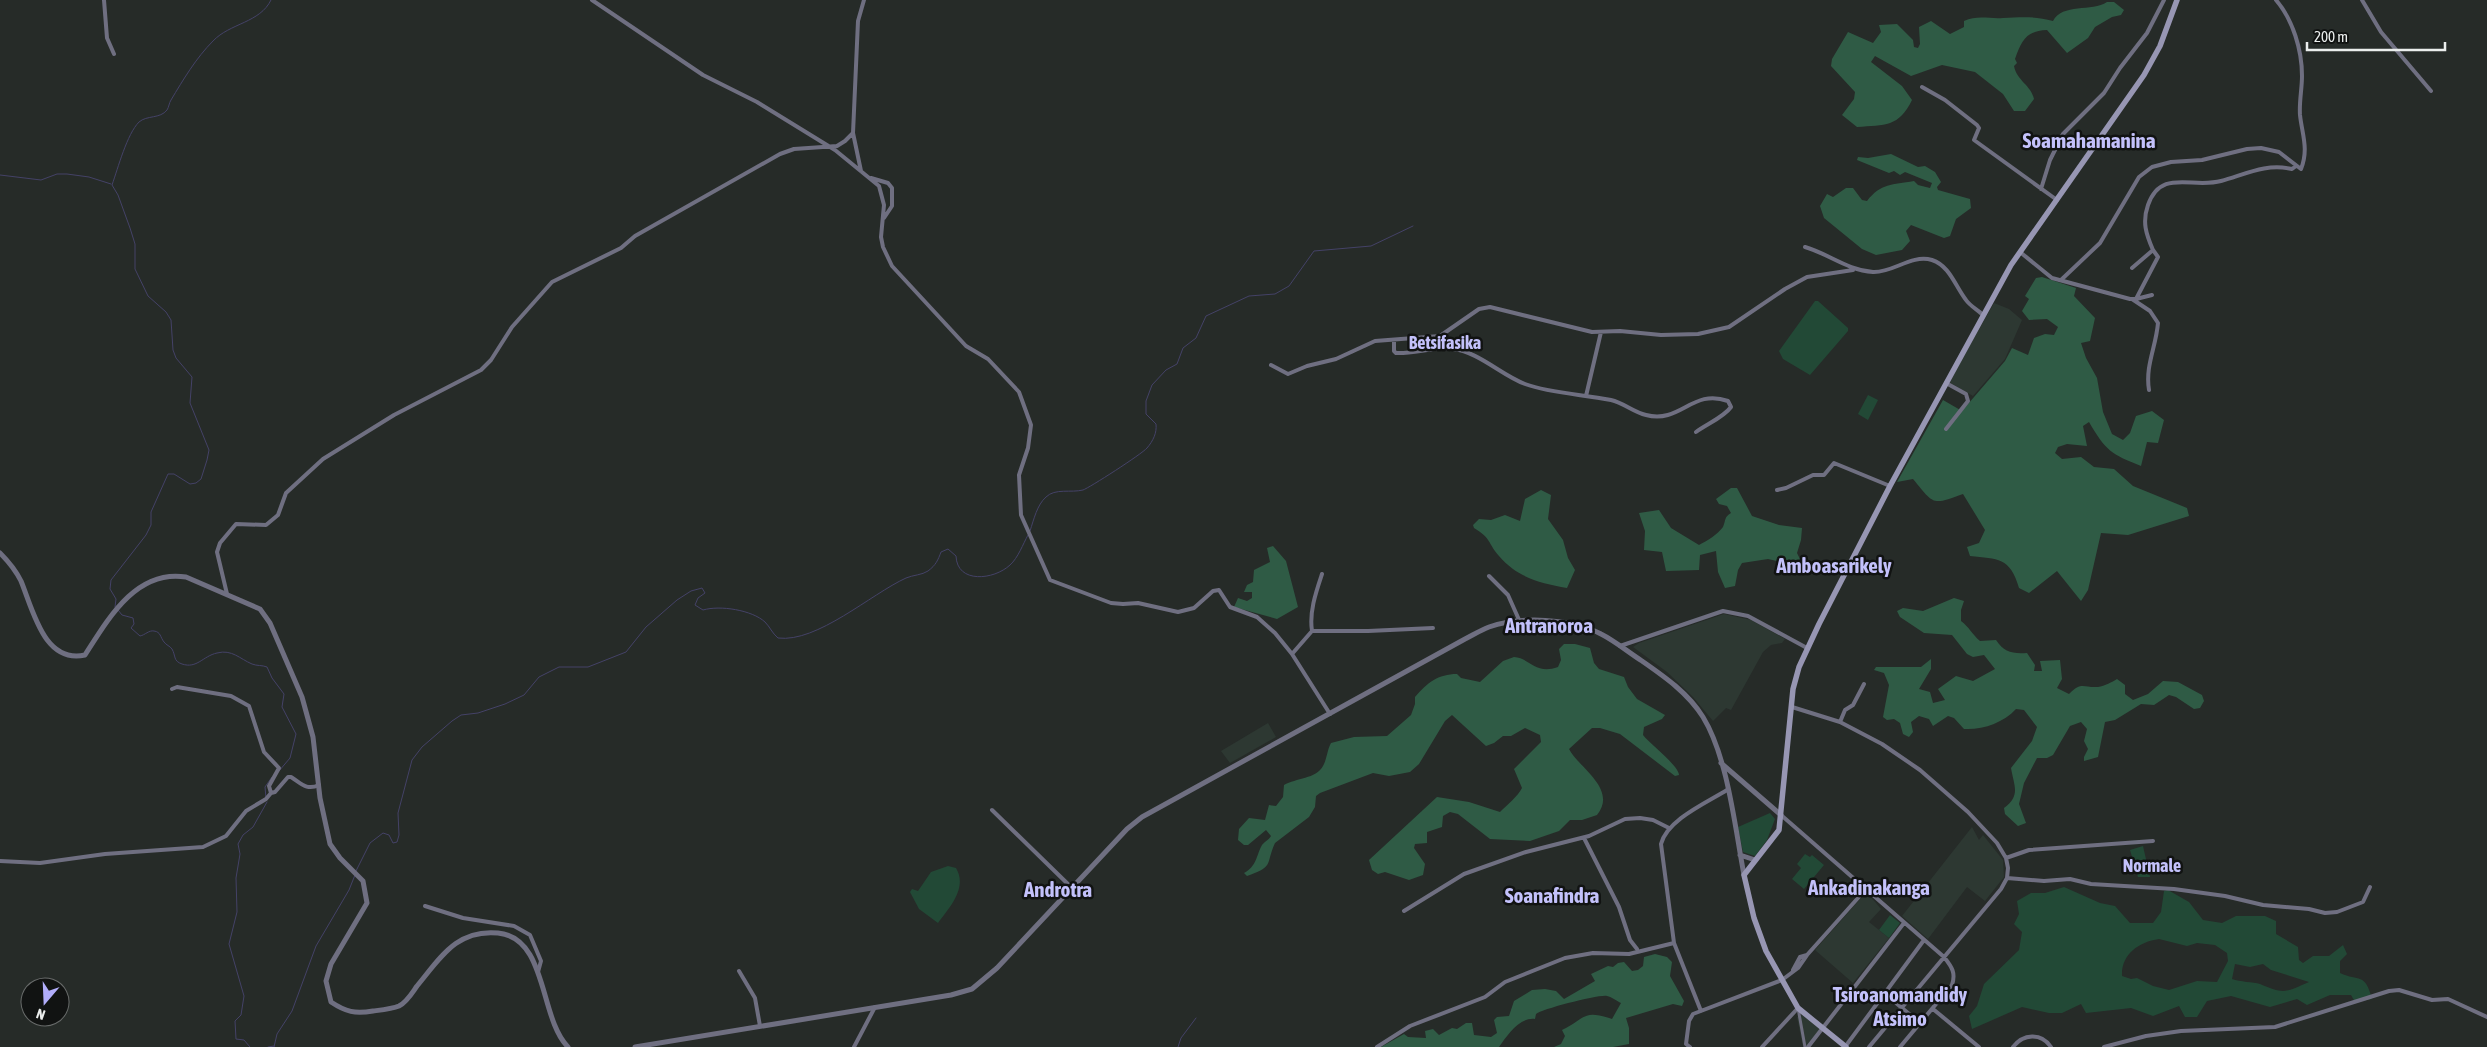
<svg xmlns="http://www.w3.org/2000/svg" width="2487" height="1047" viewBox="0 0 2487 1047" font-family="'Asap Condensed',sans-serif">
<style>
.built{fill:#2d3832}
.green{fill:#224936;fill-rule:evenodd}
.forest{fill:#2f5b45}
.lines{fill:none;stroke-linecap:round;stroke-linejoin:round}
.stream{stroke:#444267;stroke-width:1}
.pedestrian{stroke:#6f6f81;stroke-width:3}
.minor{stroke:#6f6f81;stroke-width:4}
.tertiary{stroke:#6f6f81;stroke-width:5}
.secondary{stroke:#9796b3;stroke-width:5.5}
.labels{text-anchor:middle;stroke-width:5;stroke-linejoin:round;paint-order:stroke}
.neighbourhood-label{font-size:18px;font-weight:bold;fill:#c3c1fb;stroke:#111312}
.district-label{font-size:21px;font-weight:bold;fill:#c3c1fb;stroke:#111312}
</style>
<rect width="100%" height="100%" fill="#262b28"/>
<path class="built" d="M1994,303L2009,309L2022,320L2005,359L1973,396L1949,382Z
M1724,614L1751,620L1785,639L1782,643L1771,645L1763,652L1731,710L1726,708L1713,721L1693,697L1667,672L1633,647L1639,643Z
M1268,723L1276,737L1230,763L1221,751Z
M1972,827L1979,840L1983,835L2003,860L2004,877L1985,901L1967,887L1928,939L1902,916Z
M1870,896L1881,909L1869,922L1889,938L1853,983L1815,950L1861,898Z
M1802,1015L1820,1029L1809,1047H1803L1797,1017Z"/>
<path class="green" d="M1815,301H1818L1848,328V331L1810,375L1783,359L1779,351Z
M1868,395L1878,400L1868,420L1858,414Z
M1770,813L1775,819L1767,840L1755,856L1743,852L1738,827Z
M2143,846L2150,877H2138L2130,850Z
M1805,854L1810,857L1812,855L1824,865L1804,889L1792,879L1801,868L1797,864Z
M948,866L956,868C968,888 949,908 938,923L919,909L910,892L912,889L918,891L931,872Z
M2064,887L2100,903L2115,906L2130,923H2153L2161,912L2164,891L2168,890L2189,902L2203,920L2222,923L2236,916H2265L2276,921V934L2298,947L2299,960L2303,963L2313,956H2329L2343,945L2347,954L2340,961V973C2359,982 2365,972 2372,999L2355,1002L2351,995H2330L2307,1005L2297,999L2270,1007L2231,996L2207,1001L2197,1017H2185L2179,1006L2153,1016L2131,1008L2086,1013L2081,1004L2062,1013H2049L2022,1007L1972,1029L1969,1016L1977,1006L1984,984L2019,950L2022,932L2014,924L2019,914L2017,901L2031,893H2045ZM2159,939L2187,946L2197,943L2215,945L2227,953L2228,961L2217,982L2197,981L2169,990L2153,986L2137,978L2131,979L2122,976C2121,955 2138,942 2159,939ZM2235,964L2250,967L2263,964L2271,970L2309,982C2284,993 2284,994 2260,984C2253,982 2240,982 2232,979Z
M1890,915L1900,923L1889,938L1879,930Z"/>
<path class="forest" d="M2107,2H2114L2124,10L2121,15L2112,17L2095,27L2088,38L2067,53L2047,30C2026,31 2022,40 2015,59L2017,63L2014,66C2017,81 2031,85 2034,99L2025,111H2014L2003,94L1975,72L1942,65L1911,76L1875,56L1871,62L1902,86L1912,100C1899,127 1885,125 1857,127L1842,115L1854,99L1855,92L1831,66L1832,59L1848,32L1873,43L1881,32L1879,25L1897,24L1913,40L1914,47L1918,48L1920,44L1919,27L1931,21L1950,34L1964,27V21C1977,15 1989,19 2003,18C2021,17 2036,16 2053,21C2062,3 2092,12 2107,2Z
M1891,154L1918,167L1925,166L1935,172L1941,182L1937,187L1938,190L1970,199L1971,208L1956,219L1950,236L1944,238L1911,225L1906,231L1910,241L1902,250L1876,255L1862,249L1824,218L1820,206L1827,194L1833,197L1846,188H1853L1862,200L1867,201C1881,183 1892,185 1914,181L1918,185L1930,188L1932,183L1905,172L1900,175L1894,171L1889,173L1857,160L1858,157L1868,158Z
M2042,277L2076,288L2074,296L2095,318L2090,341L2081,343L2086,358L2097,378L2103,412L2112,434L2123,440L2130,433L2136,416L2152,411L2164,420L2158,443L2147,442L2141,466C2111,454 2106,451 2089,422L2083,426L2087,446L2067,444L2058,447L2055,453L2062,459L2081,457L2094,467L2114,469L2133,486L2187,508L2189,516L2128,535L2101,533L2088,590L2081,601L2057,571L2029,593L2019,588C2010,557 1998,559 1970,556L1967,547L1979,543L1985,530L1963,494C1931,506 1934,504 1913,479L1897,482L1943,400L1962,411L2005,361L2012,348L2028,355L2034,338L2045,334L2054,335L2058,327L2047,319L2029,320L2022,311L2029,299L2025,296L2036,278Z
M1731,488H1737L1752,516L1779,525L1802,528L1801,540L1797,553L1800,559L1795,565L1768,559L1742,563L1738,570L1735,586L1725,588L1718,572L1716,551L1700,555L1699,570L1666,571L1662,552L1644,550L1645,531L1639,513L1659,510L1671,528L1699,545C1707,541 1718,534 1723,527C1726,520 1724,517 1731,513L1727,506L1719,504L1716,499Z
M1541,490L1551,495L1548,519L1563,540L1568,558L1575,570L1567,588C1540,583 1518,578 1499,556C1487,542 1492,539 1474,528L1473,525L1479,519L1491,520L1505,515L1520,521L1525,499Z
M1273,546L1286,561L1298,607L1277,619L1234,607L1238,598L1247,601L1252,598V592H1244L1247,585L1253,582L1254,570L1270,562L1267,548Z
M1954,598L1964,601L1961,610V621C1969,627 1972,634 1980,641L1996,640C2004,652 2012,654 2027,653L2035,665L2034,671H2042L2040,661L2060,660L2062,679L2057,688L2069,694C2082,681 2083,688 2098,687C2105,686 2112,682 2117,679L2125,685V694L2133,700L2148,694L2163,681L2178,682L2202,695L2204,701L2200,708L2194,709L2176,697L2169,695L2154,705L2141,704L2115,720L2105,722L2098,757L2084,761V757L2088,749L2084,741L2087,729L2081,722L2070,726L2053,755L2047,758H2037L2024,783L2019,804L2026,823L2018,826L2005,814L2004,808C2021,795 2014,786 2011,768L2032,741L2037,727L2024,710L2016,709C2003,723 1983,730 1964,729L1954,718L1948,716L1933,726L1929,719L1919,716L1911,722L1913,732L1909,737L1903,734L1900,723L1894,719L1887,720L1883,717L1889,685L1884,673L1874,670L1876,667H1921L1931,659V669L1919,689L1930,692L1933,703L1945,700L1938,689L1956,676L1973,681L1995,669L1984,655L1973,657L1967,654L1952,635L1924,633L1900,617L1897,611L1903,608L1923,611Z
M1564,644H1575L1590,648L1594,663L1599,669L1624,677L1628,687L1637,699L1665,715L1662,719L1644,727L1643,735C1650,744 1679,766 1679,775L1675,776L1620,734L1600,728H1592L1569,749C1579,768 1618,789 1597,815L1582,820H1570L1559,831L1530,841L1490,839L1458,814L1450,812L1443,816L1442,827L1427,832V843L1415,844L1414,848L1425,864L1423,875L1409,880L1385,872L1378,874L1372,870L1369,860L1437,797L1469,802L1500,812C1507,805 1518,796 1522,788L1514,769L1541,742L1540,735L1525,728L1511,736H1503L1494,743L1486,746L1452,715L1445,721L1419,764L1410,772L1389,776L1373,773L1320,793L1316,796L1315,807L1309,817L1275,843C1265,865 1275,866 1247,876L1244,873C1257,866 1256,856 1262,845C1265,841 1269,840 1271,836L1266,830L1248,845H1244L1238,840L1239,829L1249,818L1265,820L1269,805L1276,806L1283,797L1284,785C1296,778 1316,779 1323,766C1327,759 1327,750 1331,743L1354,737L1387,736L1411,715L1415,704V697C1427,683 1438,674 1457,674L1461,678L1480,682L1503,661L1514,657C1530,658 1535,675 1558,667L1561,660L1559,649Z
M1655,954L1667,957L1672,962L1670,976L1684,1001L1682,1006L1673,1004L1626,1018L1629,1028V1044L1613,1047H1554L1561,1044L1565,1036L1562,1030C1587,1018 1582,1009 1612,1019L1621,1003C1617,1001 1612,997 1607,996C1600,994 1542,1009 1536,1014L1535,1019C1519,1017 1507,1036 1499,1047H1381L1404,1034L1408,1037L1426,1038L1425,1031L1433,1029L1439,1035L1452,1028L1457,1029L1466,1023H1472L1474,1035L1491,1037L1497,1033L1494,1020L1497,1017L1509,1016L1514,1001L1532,990L1545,989L1556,991L1564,999L1595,981L1591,974L1608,966L1613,967L1618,963L1624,962L1632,971L1638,970L1643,966L1644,957Z"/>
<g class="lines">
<path class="stream" d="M0,175L41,180L57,174H67L89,177L111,184
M1030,531C1034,519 1037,505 1046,497C1055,488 1071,493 1083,490C1089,488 1142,454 1147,448C1153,441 1157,433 1156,424L1146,414V401L1152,385L1166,370L1177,364L1183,348L1196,338L1206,316L1249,296L1275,294L1289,286L1314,251L1371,246L1413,226
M115,607L116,599L110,589L111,580L146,535L151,525V512L168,474H174L190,484L196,483L201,479L207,460L209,450L190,403L192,377L176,358L173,350L171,320L166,312L148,296L135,269V244L130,228L118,195L112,185C118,168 127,134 139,122C147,115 160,119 167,110C169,107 169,103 171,100C183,80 196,58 213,41C230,23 260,23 271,0
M118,610L122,615L133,618L134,624L131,628L140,636C145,635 149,630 154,631C161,632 160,637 164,642C166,645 170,646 172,649C176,656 173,661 182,664C197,669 203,656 217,653C232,649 240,659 252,664C257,666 262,665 267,667L272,678L284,694L282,707L296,734L290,758L279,771
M266,798L265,787L272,777
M356,871L370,843L383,833L389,835L393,843L397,842L399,835L398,813L412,760L422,747L452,721L461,715L478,713L505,704L524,695L539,677L559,667H588L626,652L646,627L677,600L691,591L702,588L705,593L698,598L695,605L703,610C720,605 752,610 765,622C770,627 772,633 778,638C817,643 871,594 906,578C913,575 922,575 928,571C936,565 938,560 941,552L948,549L956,556C957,584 994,580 1010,565C1018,558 1023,544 1028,535
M250,1047L244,1040L236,1039L235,1021L241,1015L244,996L229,944L237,912L236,878L240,854L238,844L243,835L253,827L267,802
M268,1047L274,1046
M274,1047L277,1034L292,1011L316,946L349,890L355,875
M1178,1047L1181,1038L1196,1018"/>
<path class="pedestrian" d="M1798,1008L1805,1047"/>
<path class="minor" d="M104,0L107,38L114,54
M592,0L703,75L757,102L835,150L879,186L884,205L881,237L883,247L892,266L966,346L988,359L1019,392L1031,425L1028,448L1019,475L1021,515L1050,580L1111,603L1123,604L1138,603L1178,612L1194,608L1213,591L1219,590L1230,607L1257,617L1275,633L1292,654
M2362,0L2381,32L2431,91
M1922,87L1945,100L1977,125L1979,128L1974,140L2057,200
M861,171L853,133L858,21L864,0
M871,178L888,183L892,188V206L884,218
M2041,189L2050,160L2063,134L2104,93L2120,68L2147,33L2164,0
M1805,247C1829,254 1847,270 1873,272C1893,273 1911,254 1932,260C1950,266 1955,286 1966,300C1970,306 1978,310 1983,315
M2020,252L2052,278L2130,299H2136L2158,257L2153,250
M2132,268L2153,250C2146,234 2142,222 2148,205C2161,168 2192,189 2221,181C2246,174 2266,163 2292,169L2296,166
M2061,280L2100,243L2139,177L2152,167L2171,162L2202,160L2247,149L2261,148L2279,152L2301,169C2309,149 2302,134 2300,115C2299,102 2302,89 2302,76C2302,50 2293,20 2276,0
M2132,299L2150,311L2158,323C2156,347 2145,366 2149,390
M2136,299L2152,295
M1394,340V351L1396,353C1415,354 1435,346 1453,349C1479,352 1501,375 1525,384C1553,394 1583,394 1611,400C1624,403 1633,412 1646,415C1681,424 1692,388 1728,401L1731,407C1724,417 1707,424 1696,432
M1271,365L1288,374L1307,366L1336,359L1375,341L1440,336L1479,309L1490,307L1592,332L1620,331L1661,335L1698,334L1729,327L1785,289L1807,277L1853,270
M1946,383L1966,394L1968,401L1946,429
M1586,396L1601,332
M1777,490L1786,488L1813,475H1824L1834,463L1890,486
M1489,576L1508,595L1520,622
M227,594L217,552L220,543L236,524L266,525L278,515L286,493L323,459L394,415L481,370L491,360L512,327L552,282L621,248L635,236L780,154L794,149L837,146L845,141L853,133
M1312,631C1309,612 1316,592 1322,574
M1620,646L1723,611L1748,616L1807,648
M172,689L177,687L231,696L249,706L264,752L279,768L269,786L271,793L275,792L288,777H291C301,783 306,791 319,785
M1792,707L1840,722L1882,744L1920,770L1968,812L1997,843L2006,858L2008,868L2007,878L2001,889L1869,1047
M1330,714L1292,654L1312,631H1368L1433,628
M1840,722L1845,710L1853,705L1864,684
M992,810L1072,888
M1781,815L1944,957C1952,967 1956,973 1952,985L1900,1047
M1584,838L1619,907L1630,940L1637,949
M2006,858L2029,850L2153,841
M0,861L40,863L105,854L203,847L226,836L246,811L266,799L271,793
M2007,878L2044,881L2070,879L2091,884L2174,889L2225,896L2263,905L2309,909L2325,913L2337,912L2363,902L2370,887
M425,906L463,918L514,926L530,935L541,961L538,972
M1404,911L1464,874L1526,852L1589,836L1625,819L1640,818L1653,820L1669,828
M1793,970L1800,957L1807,955
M739,971L755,998L760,1026
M1884,993L1920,1023
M1933,1009L1979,1047
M1701,1011L1674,943L1661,844C1667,820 1706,803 1727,790
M854,1047L875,1007
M1377,1047L1410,1026L1485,997L1505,982L1565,958L1593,953L1629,954L1674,943
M1690,1047L1686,1044L1689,1021L1693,1014L1782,980L1798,968L1807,955L1866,889
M1762,1047L1798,1008
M1808,1047L1904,923
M1845,1047L1924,940
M2013,1047C2023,1034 2041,1032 2051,1047
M2104,1047L2146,1036L2181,1031L2275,1027L2389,991L2399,990L2432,1000L2448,999L2487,1017"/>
<path class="tertiary" d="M0,553C8,561 16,571 21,581C33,610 44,664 85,655C108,619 136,569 186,577L260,609L270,623L302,697L313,737L320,798L330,844L340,858L363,881L367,903L331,964L326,981L331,1002C346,1012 355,1014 373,1011C381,1010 392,1009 399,1006C407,1002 412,993 417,986C441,957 457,929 498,933C548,938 539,1018 568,1047
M1721,763L1781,815
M1740,855L1755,860
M635,1047L951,995L972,989L997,968L1127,829L1142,817L1465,639C1473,635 1481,630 1489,627C1520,616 1571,618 1601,634C1615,641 1628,652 1642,661C1665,677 1688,693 1703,717C1728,758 1735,828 1744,875"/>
<path class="secondary" d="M1846,1047L1798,1008L1766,951L1754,918L1744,875L1779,830L1793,689L1799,667L1819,624L1890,486L2011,265L2144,75L2160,46L2177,0"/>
</g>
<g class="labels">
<g class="neighbourhood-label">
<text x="1445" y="349">Betsifasika</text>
<text x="2152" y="872">Normale</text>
</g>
<g class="district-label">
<text x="2089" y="148">Soamahamanina</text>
<text x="1834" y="573">Amboasarikely</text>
<text x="1549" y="633">Antranoroa</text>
<text x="1869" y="895">Ankadinakanga</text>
<text x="1058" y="897">Androtra</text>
<text x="1552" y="903">Soanafindra</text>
<text x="1900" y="1002">Tsiroanomandidy<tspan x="1900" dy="24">Atsimo</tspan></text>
</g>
</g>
<g transform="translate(45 1002) rotate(199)"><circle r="24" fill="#111312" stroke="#686b6a"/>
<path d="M0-4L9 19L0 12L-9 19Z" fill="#b1adfa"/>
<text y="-8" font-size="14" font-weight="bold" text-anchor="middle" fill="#ebeeed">N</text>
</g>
<path d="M2307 42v8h138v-8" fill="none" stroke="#ebeeed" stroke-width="2.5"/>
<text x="2314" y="42" font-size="15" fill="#ebeeed" stroke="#111312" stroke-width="4" paint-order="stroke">200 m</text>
</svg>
